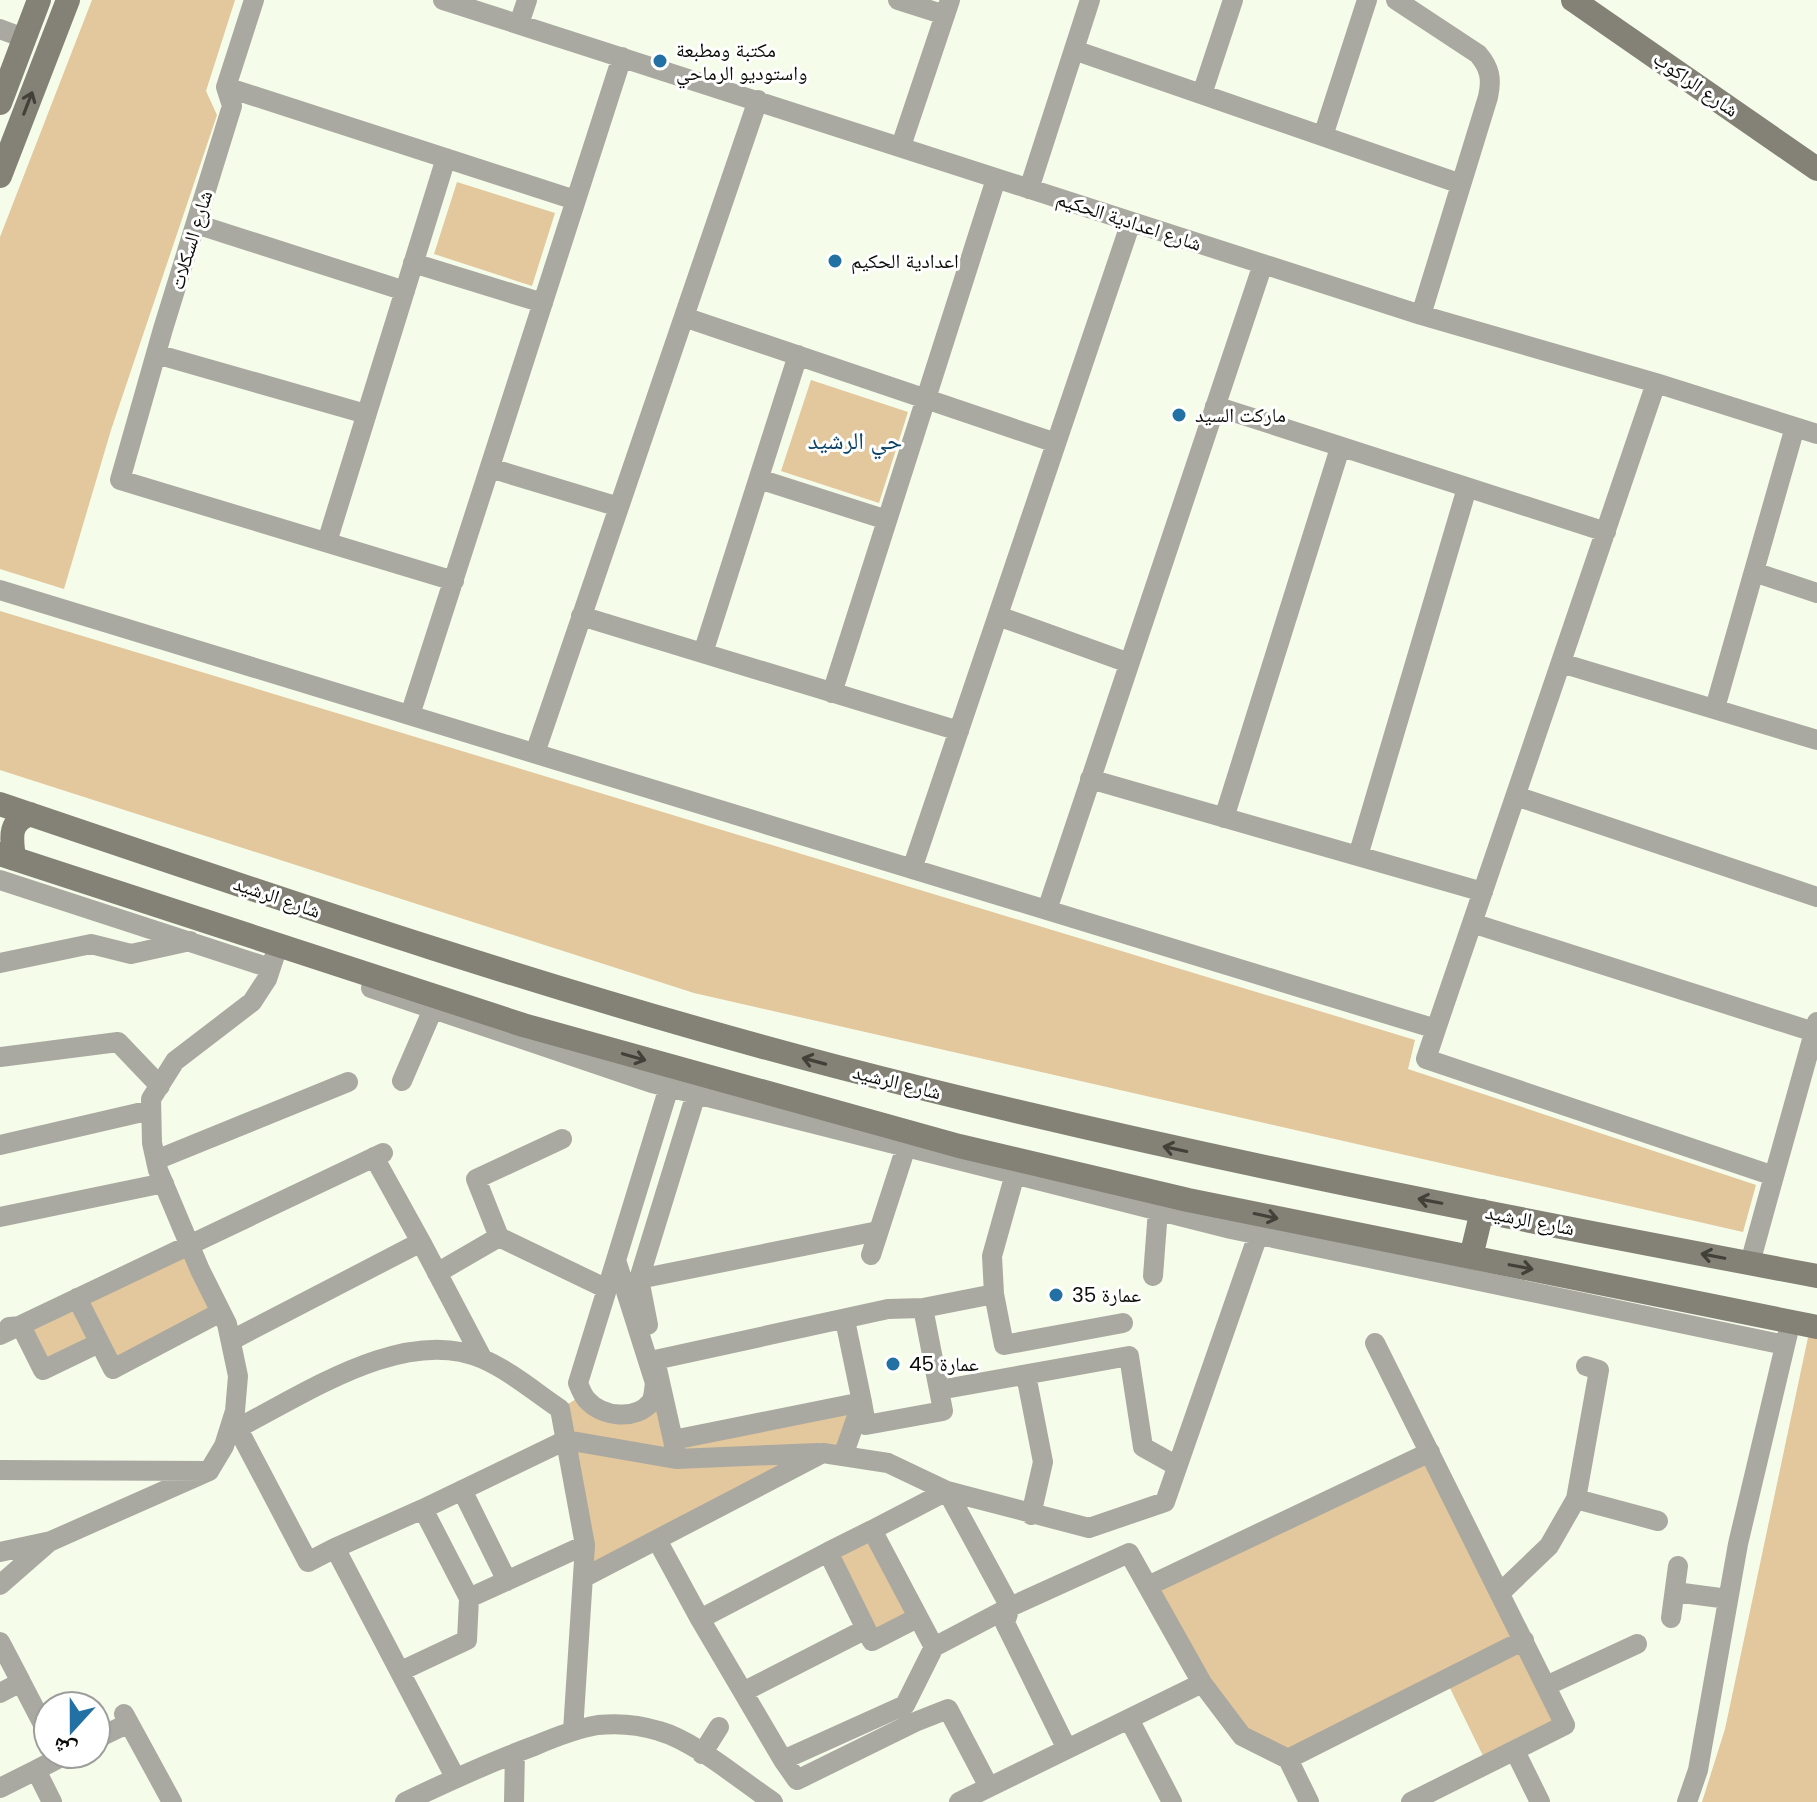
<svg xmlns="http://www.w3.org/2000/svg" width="1817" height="1802" viewBox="0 0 1817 1802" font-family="Poppins,'Noto Naskh Arabic',sans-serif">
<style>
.green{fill:#e3c79d}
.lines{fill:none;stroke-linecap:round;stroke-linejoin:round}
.street{stroke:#aaa9a1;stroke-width:20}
.secondary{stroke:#848276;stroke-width:24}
.oneway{stroke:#414139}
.poi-dot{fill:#2371a4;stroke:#fff;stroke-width:3}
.labels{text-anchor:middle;stroke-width:6;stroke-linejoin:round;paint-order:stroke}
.poi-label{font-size:20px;fill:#0a0c07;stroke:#fff;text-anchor:start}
.street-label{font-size:20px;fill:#0a0c07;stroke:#fff}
.quarter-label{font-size:24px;fill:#0b4365;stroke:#fff}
</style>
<rect width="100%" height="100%" fill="#f5fce9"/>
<path class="green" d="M92,0H235L206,91L217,115L111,430L64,589L0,569V237Z
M457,182L555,213L532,286L434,254Z
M811,380L908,412L879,503L781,471Z
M0,611L1415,1040L1408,1069L1756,1185L1743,1232L694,993L0,770Z
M190,1244L221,1312L113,1369L99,1343L43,1370L21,1326Z
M1810,1328L1817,1330V1802H1702L1725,1729Z
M584,1394L608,1413L653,1399L673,1439L862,1402L843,1456L823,1453L583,1578L560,1409Z
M1430,1452L1565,1725L1486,1762L1445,1678L1288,1759L1242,1736L1148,1586Z
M872,1530L917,1618L872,1641L828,1552Z"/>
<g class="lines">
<path class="street" d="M254,0L226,87L232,106L163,329L120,480L454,581
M443,0L1421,315L1656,383L1817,434
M898,0L945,15
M1396,0L1478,54C1490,68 1492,79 1488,97L1421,315
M519,24L527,0
M0,29L24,38
M1074,50L1461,184
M226,87L575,200
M1202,94L1233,0
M1323,136L1367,0
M901,146L950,0
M1029,189L1090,0
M196,224L405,291
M413,263L543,303
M684,317L1056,443
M156,354L366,414
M1215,406L1606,532
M490,468L619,507
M759,479L887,520
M327,542L446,158
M1754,572L1817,593
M0,590L1436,1029L1426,1059L1774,1176L1750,1263
M581,616L959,731
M998,616L1129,663
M703,653L798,355
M1561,663L1817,740
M832,693L996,179
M1715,708L1795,427
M410,715L622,57
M535,753L758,100
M1090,779L1483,892
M1516,796L1817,897
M1224,818L1340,448
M1358,856L1467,488
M912,869L1131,222
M0,880L270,968
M1047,910L1263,264
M1472,923L1814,1032
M0,963L91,944L131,954L190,941
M371,988L652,1083L696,1094L1231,1229L1785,1345
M1436,1029L1656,383
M0,1057L118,1042L160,1086
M402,1081L433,1009
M0,1145L151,1110
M156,1160L348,1082
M1774,1176L1817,1022
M0,1217L164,1183
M499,1237L476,1179L562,1139
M421,1242L482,1358
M871,1255L906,1147
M616,1260L655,1383C654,1389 654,1397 651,1402C636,1421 602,1417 587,1400C583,1396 580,1388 578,1383L616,1260L669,1087
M437,1273L499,1237L607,1289
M1153,1276L1158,1210
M639,1279L696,1094
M994,1294L992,1256L1015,1174
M77,1298L113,1369L221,1312
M648,1325L639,1279L878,1231
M9,1327L21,1326L43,1370L99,1343
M0,1335L383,1153
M232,1340L421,1242L374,1157
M1375,1343L1565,1725L1411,1802
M1026,1375L1043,1462L1031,1515
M939,1390L923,1308L994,1294L1004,1345L1123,1323
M862,1402L866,1425L943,1411L939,1390L1129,1356L1143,1447L1177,1466
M238,1429L308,1562L335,1548L455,1777
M228,1433C298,1399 403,1323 483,1359C510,1371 535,1392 560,1409L585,1545L573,1731
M673,1440L655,1360L888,1309L923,1308
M675,1451L673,1440L862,1402L845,1320
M843,1456L862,1402
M0,1470L209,1471L51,1541L0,1552
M209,1471L224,1446L235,1411L238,1376L227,1324L200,1270L158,1170L152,1143L151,1099L175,1061L252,1002L267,979L275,955
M462,1490L507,1581
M1576,1499L1658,1521
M423,1509L566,1440L676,1459L818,1453
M872,1530L828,1552L866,1629L872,1641L917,1618
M657,1540L700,1619
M335,1548L423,1509L469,1598L467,1640L401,1671
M828,1552L700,1619L743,1692L866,1629
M583,1578L823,1453L888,1463L947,1491L1010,1607L1129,1553L1202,1683L959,1802
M0,1585L48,1543
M1148,1586L1430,1452
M1675,1592L1728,1599
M1500,1593L1549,1546L1576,1499L1599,1370L1586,1366
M469,1598L585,1545
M1010,1607L934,1647L872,1530L947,1491L1089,1528L1165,1502L1258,1235
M1010,1607L1005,1623L1067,1749
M1671,1618L1678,1566
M0,1642L21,1682
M1202,1683L1242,1736L1288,1759
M1546,1686L1637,1644
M743,1692L783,1760L905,1705L934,1647
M0,1693L21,1682L48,1734
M124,1714L172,1802
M1129,1719L1172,1802
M96,1739L129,1723
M1515,1751L1540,1802
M702,1754L719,1727
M783,1760L797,1780L915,1722L948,1709L989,1787
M0,1788L36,1770
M52,1802L36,1770L67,1754
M405,1802C447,1782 490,1762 534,1746C555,1737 575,1729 598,1725C617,1723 640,1725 659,1731C695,1741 740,1780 773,1802
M514,1802L515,1753
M1309,1802L1288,1759L1524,1640
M1687,1802L1698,1770L1738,1544L1788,1333"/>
<path class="secondary" d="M1573,0L1817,169
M0,103L39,0
M0,176L68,0
M0,804C277,898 554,993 838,1067C1161,1151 1489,1214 1817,1276
M0,854L523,1025L959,1146L1188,1200L1817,1327
M14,859C12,839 7,823 30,814
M1471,1257L1482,1211"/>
</g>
<defs><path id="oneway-shaft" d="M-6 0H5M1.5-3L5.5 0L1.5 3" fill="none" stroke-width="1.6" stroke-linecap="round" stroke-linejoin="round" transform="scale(2)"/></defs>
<g class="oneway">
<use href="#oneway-shaft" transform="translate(28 103) rotate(-69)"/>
<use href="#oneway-shaft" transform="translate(634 1057) rotate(16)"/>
<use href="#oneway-shaft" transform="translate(814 1061) rotate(-165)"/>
<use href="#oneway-shaft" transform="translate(1175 1149) rotate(-168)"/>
<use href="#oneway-shaft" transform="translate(1430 1201) rotate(-169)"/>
<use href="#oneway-shaft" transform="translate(1266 1216) rotate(12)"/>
<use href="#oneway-shaft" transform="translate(1713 1256) rotate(-169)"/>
<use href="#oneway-shaft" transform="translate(1521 1267) rotate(11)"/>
</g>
<g class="poi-dot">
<circle cx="660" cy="61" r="8"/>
<circle cx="835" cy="261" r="8"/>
<circle cx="1179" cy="415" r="8"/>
<circle cx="1056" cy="1295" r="8"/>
<circle cx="893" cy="1364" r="8"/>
</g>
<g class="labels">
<g class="poi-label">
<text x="676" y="57">مكتبة ومطبعة<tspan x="676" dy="23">واستوديو الرماحي</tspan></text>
<text x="851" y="268">اعدادية الحكيم</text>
<text x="1195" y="422">ماركت السيد</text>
<text x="1072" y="1302">عمارة 35</text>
<text x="909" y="1371">عمارة 45</text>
</g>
<g class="street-label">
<text transform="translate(1696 84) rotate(35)" y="7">شارع الراكوب</text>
<text transform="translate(1129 221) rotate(18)" y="7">شارع اعدادية الحكيم</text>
<text transform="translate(191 240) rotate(-73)" y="7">شارع السكلات</text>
<text transform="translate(277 897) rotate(19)" y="7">شارع الرشيد</text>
<text transform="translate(897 1082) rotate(14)" y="7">شارع الرشيد</text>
<text transform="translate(1530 1220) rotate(11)" y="7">شارع الرشيد</text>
</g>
<g class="quarter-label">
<text x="855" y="449">حي الرشيد</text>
</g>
</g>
<g transform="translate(72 1730) rotate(201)"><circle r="38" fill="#ffffff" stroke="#9d9e9c" stroke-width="2"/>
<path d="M0-6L14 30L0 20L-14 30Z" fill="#2371a4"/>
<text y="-12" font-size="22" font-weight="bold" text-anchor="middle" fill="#0a0c07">ش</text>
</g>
</svg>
